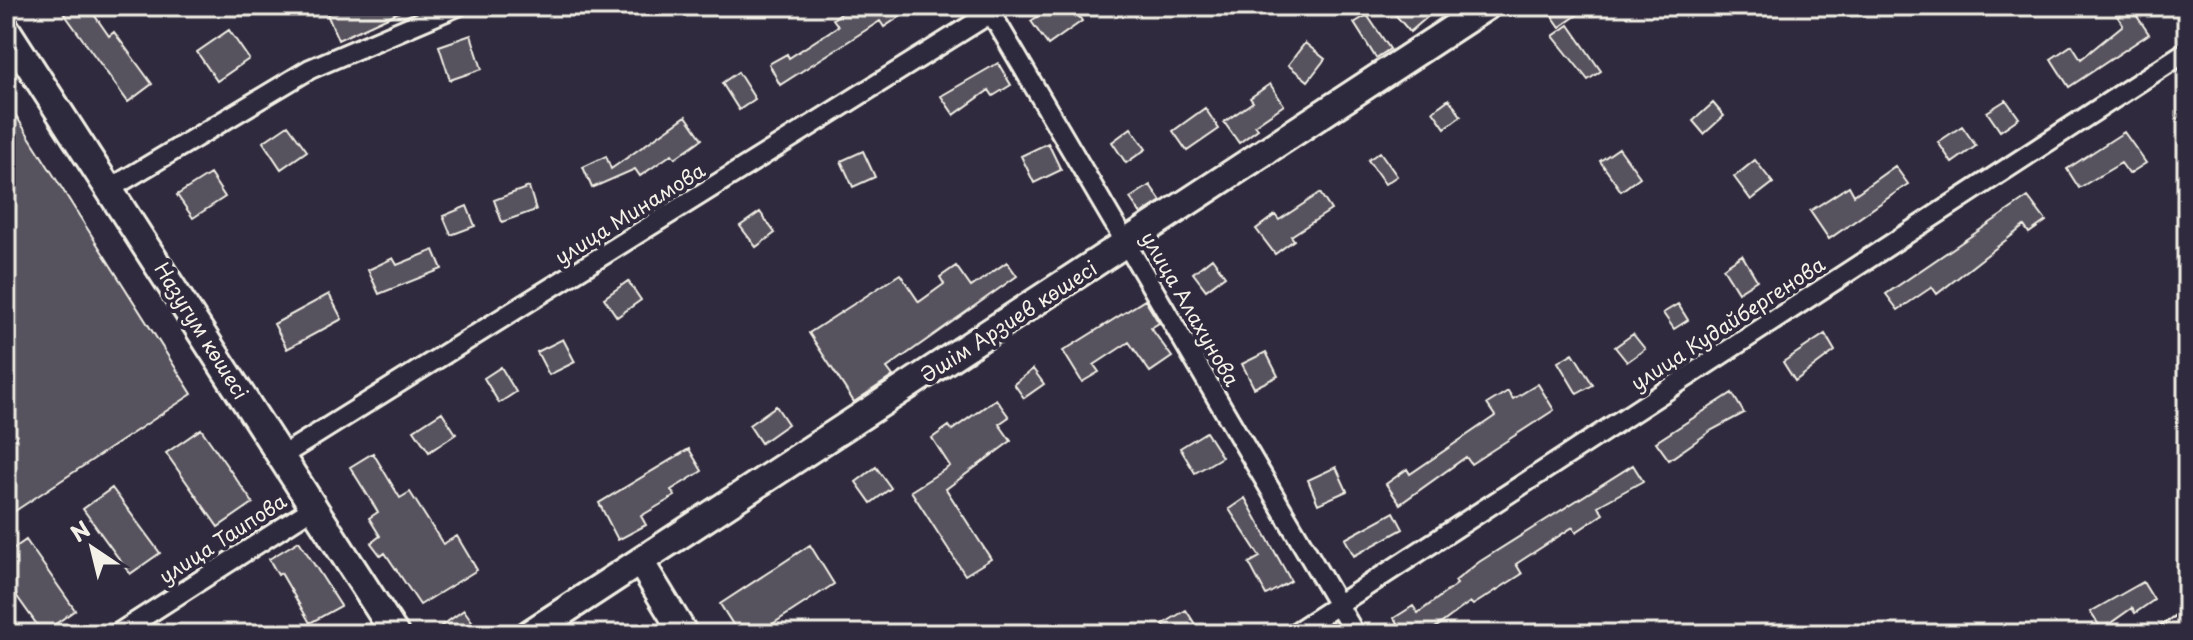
<svg xmlns="http://www.w3.org/2000/svg" width="2193" height="640" viewBox="0 0 2193 640" font-family="'Playpen Sans',sans-serif">
<style>
.building{fill:#56525f;stroke:#f4f1e8;stroke-width:2}
.lines{fill:none;stroke-linecap:round;stroke-linejoin:round}
.street-casing{stroke:#f4f1e8;stroke-width:24}
.secondary-casing{stroke:#f4f1e8;stroke-width:32}
.street{stroke:#2f2a3d;stroke-width:18}
.secondary{stroke:#2f2a3d;stroke-width:26}
.labels{text-anchor:middle;stroke-width:8;stroke-linejoin:round;paint-order:stroke}
.street-label{font-size:20px;fill:#f4f1e8;stroke:#2f2a3d}
</style>
<rect width="100%" height="100%" fill="#2f2a3d"/>
<filter id="ink" filterUnits="userSpaceOnUse"><feTurbulence type="fractalNoise" baseFrequency=".0125" numOctaves="2"/><feDisplacementMap in="SourceGraphic" scale="16" xChannelSelector="R" yChannelSelector="G"/><feConvolveMatrix kernelMatrix="1 2 1 2 8 2 1 2 1" color-interpolation-filters="sRGB"/></filter>
<g filter="url(#ink)">
<path class="building" d="M71,6H88L109,36L114,32L152,84L128,102L63,12Z
M346,6H412L338,40L327,14Z
M850,6H916L884,27L880,21L780,85L769,64L787,54L789,58L838,26L833,19Z
M1053,6H1072L1082,21L1048,45L1031,21Z
M1388,6H1440L1410,32Z
M1545,6H1590L1560,27Z
M2130,6L2149,34L2069,87L2051,59L2072,45L2081,59L2123,25L2116,14Z
M1367,15L1390,49L1376,58L1354,23Z
M1569,25L1601,71L1588,80L1553,36Z
M229,30L249,59L217,81L197,52Z
M471,35L482,69L450,80L439,46Z
M1305,43L1325,59L1308,81L1288,65Z
M998,63L1011,85L993,96L989,90L954,115L941,96Z
M738,72L755,99L739,110L722,83Z
M1270,84L1284,105L1255,125L1258,129L1239,143L1224,122L1253,102L1250,98Z
M1449,99L1461,116L1445,128L1433,111Z
M6,100L192,394L6,517Z
M2006,100L2019,118L2000,131L1987,112Z
M1713,103L1724,116L1704,134L1693,121Z
M1205,108L1219,129L1187,151L1173,131Z
M686,116L702,139L675,158L672,154L640,176L635,169L592,188L583,167L606,156L611,169Z
M288,125L307,151L281,169L263,142Z
M1962,126L1976,146L1952,163L1938,142Z
M1131,128L1146,149L1126,163L1112,142Z
M2124,132L2146,163L2129,174L2121,163L2079,188L2067,169Z
M1048,143L1061,170L1034,183L1021,156Z
M1619,148L1640,177L1621,191L1600,161Z
M863,151L875,177L853,187L841,161Z
M1380,152L1397,176L1385,184L1368,160Z
M1755,160L1773,183L1751,200L1734,177Z
M1895,166L1908,184L1829,239L1810,211L1849,186L1854,195Z
M210,174L225,197L193,218L177,195Z
M1150,185L1161,201L1141,214L1130,198Z
M529,187L536,210L502,222L494,200Z
M1320,193L1331,210L1291,236L1294,240L1275,254L1256,229L1275,215L1279,220Z
M2028,197L2046,221L2029,233L2024,226L1937,294L1932,287L1898,310L1886,294Z
M467,206L475,226L451,235L443,216Z
M760,212L775,233L756,247L740,226Z
M434,250L442,269L379,294L368,270L393,258L397,265Z
M1742,255L1757,280L1738,292L1723,268Z
M1212,258L1225,276L1206,290L1193,273Z
M1007,262L1017,276L887,368L893,376L854,402L809,333L900,274L919,302L944,284L940,277L956,266L971,287Z
M628,281L641,300L617,317L604,298Z
M329,294L342,319L287,349L274,324Z
M1145,300L1159,323L1151,328L1172,357L1150,372L1129,342L1094,365L1099,372L1082,382L1063,351Z
M1678,304L1688,320L1674,329L1663,313Z
M1633,334L1645,349L1627,362L1615,347Z
M1825,334L1835,351L1795,381L1783,362Z
M563,339L575,362L549,375L537,352Z
M1266,352L1278,376L1254,388L1242,364Z
M1573,353L1593,385L1577,394L1558,362Z
M501,367L516,392L499,403L484,378Z
M1033,369L1044,384L1024,398L1014,384Z
M1538,384L1554,410L1471,464L1466,457L1400,504L1386,484L1407,469L1410,474L1495,416L1487,404L1508,391L1513,399Z
M1732,393L1744,413L1712,430L1669,460L1656,442Z
M996,399L1009,417L999,424L1011,441L946,489L991,559L965,575L911,491L950,466L932,438L949,426L952,430Z
M776,406L788,424L761,443L749,425Z
M442,412L456,434L429,452L414,430Z
M201,429L253,503L218,527L166,453Z
M1206,432L1222,457L1195,473L1180,448Z
M689,449L702,471L671,490L675,496L641,516L646,525L618,540L599,503Z
M373,453L400,498L410,492L443,544L457,536L477,570L420,605L385,553L381,556L371,543L380,536L369,518L378,512L350,467Z
M1633,465L1643,481L1598,506L1603,514L1576,532L1573,527L1516,564L1522,574L1473,605L1470,602L1427,634H1404L1394,618L1413,606L1418,613L1457,584L1455,581L1479,562Z
M876,467L891,488L871,503L856,482Z
M1336,467L1347,491L1318,504L1308,480Z
M112,488L160,553L130,574L83,509Z
M1245,498L1291,581L1266,595L1249,563L1260,557L1229,509Z
M1394,512L1403,529L1354,556L1345,539Z
M26,540L75,610L43,633L6,581V554Z
M299,541L341,606L310,623L281,573L278,575L269,559Z
M810,545L834,584L757,634H739L720,604Z
M2143,582L2154,600L2135,613L2132,608L2102,629L2090,612Z
M464,610L481,634H430Z
M1186,610L1198,629L1189,634H1170L1163,624Z"/>
<g class="lines">
<defs>
<path id="street" d="M987,6L1355,634
M111,188L310,69L458,6
M280,457L1002,6
M117,634L313,508
M1293,634L2187,51
M2168,634L2187,620"/>
<path id="secondary" d="M6,29L395,634
M641,563L684,634
M529,634L1487,6"/>
</defs>
<use href="#street" class="street-casing"/>
<use href="#secondary" class="secondary-casing"/>
<use href="#street" class="street"/>
<use href="#secondary" class="secondary"/>
</g>
</g>
<g class="labels">
<g class="street-label">
<text transform="translate(630 214) rotate(-32)" y="7">улица Минамова</text>
<text transform="translate(1190 309) rotate(60)" y="7">улица Алахунова</text>
<text transform="translate(1009 322) rotate(-33)" y="7">Әшім Арзиев көшесі</text>
<text transform="translate(1728 324) rotate(-33)" y="7">улица Кудайбергенова</text>
<text transform="translate(201 331) rotate(58)" y="7">Назугум көшесі</text>
<text transform="translate(223 539) rotate(-33)" y="7">улица Таипова</text>
</g>
</g>
<rect width="2193" height="640" fill="none" stroke="#2f2a3d" stroke-width="32"/>
<rect x="16" y="16" width="2161" height="608" fill="none" stroke="#f4f1e8" stroke-width="3" filter="url(#ink)"/>
<g transform="translate(92 548) rotate(325)" stroke="#2f2a3d" stroke-width="6" paint-order="stroke">
<path d="M0-6L14 30L0 20L-14 30Z" fill="#f4f1e8"/>
<text y="-12" font-size="22" font-weight="bold" text-anchor="middle" fill="#f4f1e8">N</text>
</g>
</svg>
